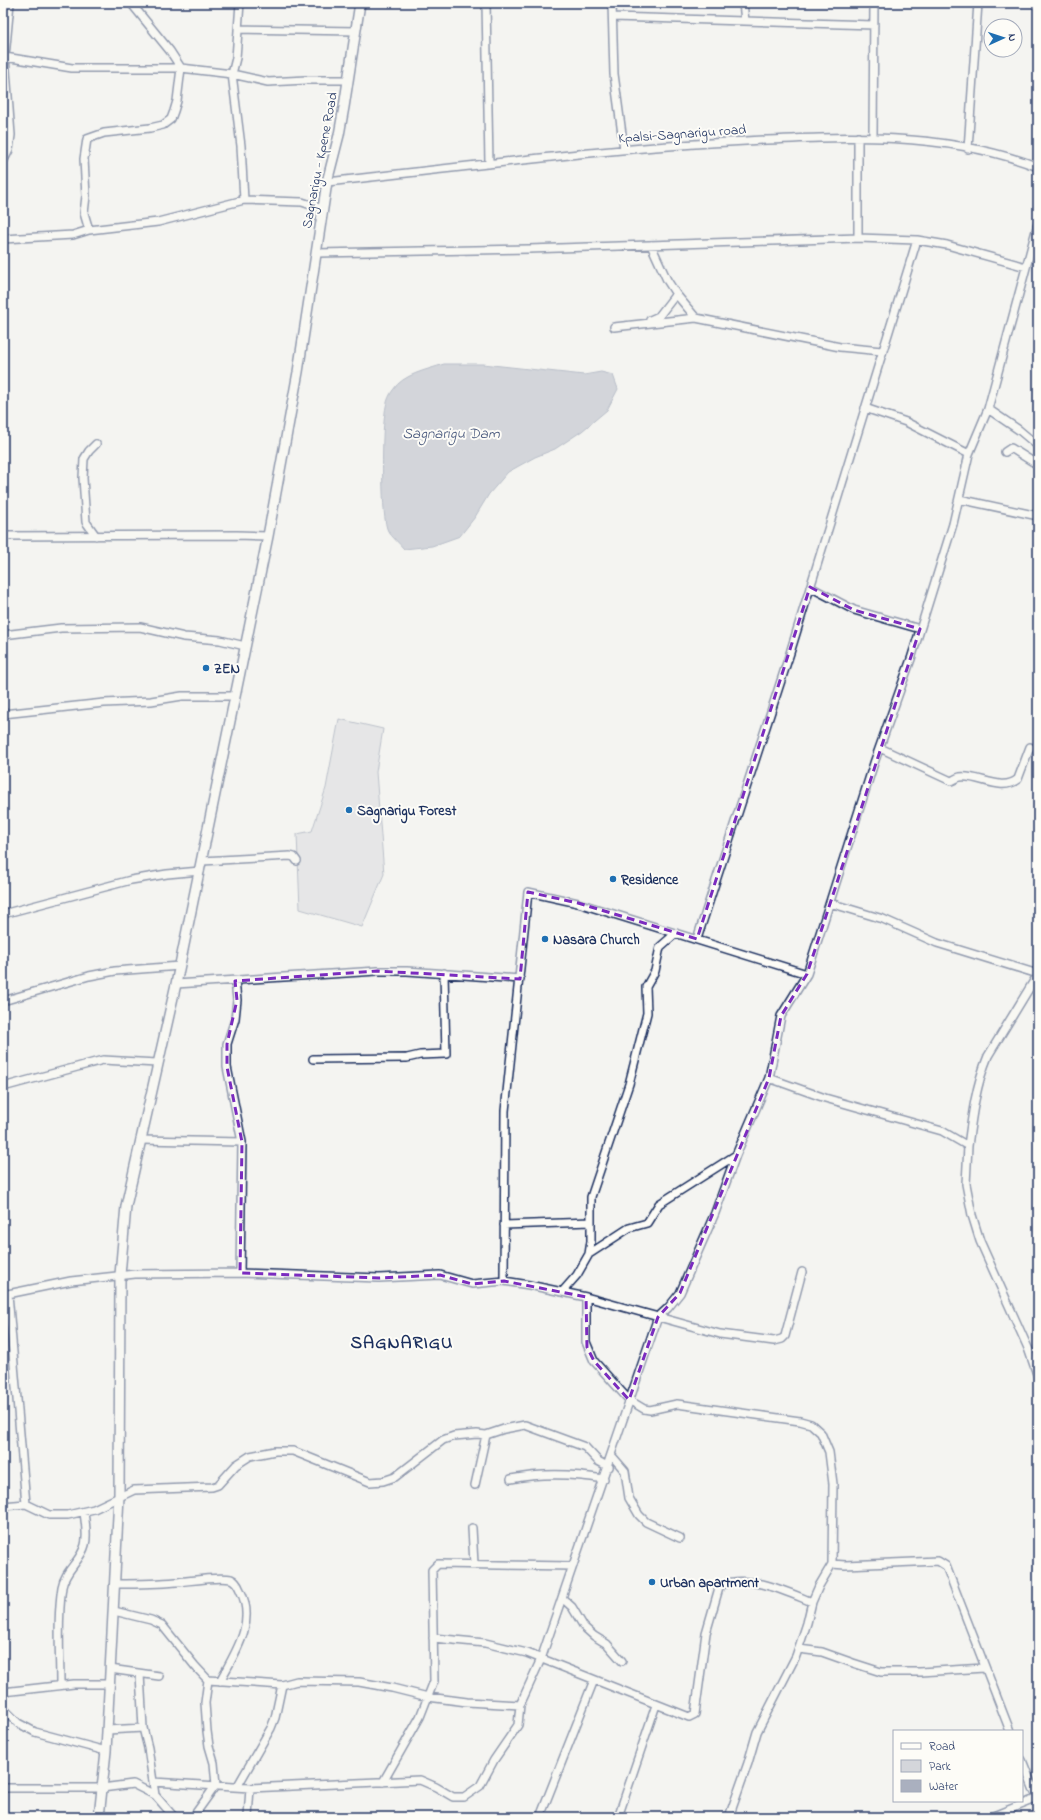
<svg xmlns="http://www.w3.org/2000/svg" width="1041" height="1820" viewBox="0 0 1041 1820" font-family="'Indie Flower',sans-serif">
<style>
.green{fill:#d4d6db;stroke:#78829c}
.water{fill:#aab0bf;stroke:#717c98}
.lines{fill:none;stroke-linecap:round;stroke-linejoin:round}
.minor-casing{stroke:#1b2f5e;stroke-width:10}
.tertiary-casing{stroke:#1b2f5e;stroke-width:12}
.minor{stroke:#fdfcf7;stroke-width:7}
.tertiary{stroke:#fdfcf7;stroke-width:9}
.marked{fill:none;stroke:#7b2cbf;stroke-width:3;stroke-dasharray:8 5;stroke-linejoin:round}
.poi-dot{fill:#1f6fb2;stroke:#fdfcf7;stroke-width:1.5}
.labels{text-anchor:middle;stroke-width:4;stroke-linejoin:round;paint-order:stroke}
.street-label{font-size:14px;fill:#1b2f5e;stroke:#fdfcf7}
.poi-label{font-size:14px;font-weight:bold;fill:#1b2f5e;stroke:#fdfcf7;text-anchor:start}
.water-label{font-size:15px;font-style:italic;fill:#46567b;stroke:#fdfcf7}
.district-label{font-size:18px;font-weight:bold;letter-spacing:1px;fill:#1b2f5e;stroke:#fdfcf7}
</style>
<rect width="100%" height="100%" fill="#f4f4f1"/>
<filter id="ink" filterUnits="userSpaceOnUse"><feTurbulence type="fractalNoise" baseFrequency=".025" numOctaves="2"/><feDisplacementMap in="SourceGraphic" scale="8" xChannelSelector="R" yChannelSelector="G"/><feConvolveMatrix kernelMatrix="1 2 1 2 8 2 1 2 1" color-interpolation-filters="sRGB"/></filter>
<g filter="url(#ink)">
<path class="green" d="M339,719L383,729L376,772L384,874L362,927L300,909L297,834L312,831L326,788Z"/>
<path class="water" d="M444,364H483L584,375L601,372L613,375L618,389L607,410L582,431L555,449L535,457L508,472L489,494L475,517L460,536L432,546L404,549C399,543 392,537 388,531C381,519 382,438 384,422C385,411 386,399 393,390C403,374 427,370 444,364Z"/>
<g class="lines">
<defs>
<path id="minor" d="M240,3L236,58L232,74L241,146L244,200
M486,3L489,164
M612,3L614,74L624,149
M743,3L745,21
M613,17L874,25
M238,29L356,31
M5,57L72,68H181L232,74L268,82L306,80H348
M858,137V238
M873,137L874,3
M968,149L978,3
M3,162L9,150L11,135L5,57L10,3
M327,182C467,167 606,148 746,141C843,136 945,131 1038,167
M3,186V200
M89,230L84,213L86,196L84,159L87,139L104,133L150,128L163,125L171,119L174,111L177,101L181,68L170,51L131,3
M3,239L73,235L89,230L158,222L244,200L302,202L323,209
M317,253L529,249L858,238L917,240L947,245L1026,267
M676,294L696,318
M650,320L659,316L676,294L667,280L651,245
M614,327L696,318L840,347L882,351
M865,408L906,422L969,454
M988,409L1019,430L1038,446
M96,444L89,451L84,459L83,478L86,522L96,536
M1005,452L1011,448L1038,465
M959,499L1038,516
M3,536L237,535L268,536
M810,587L854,610L920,629
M3,635L61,628L140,627L184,637L220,640L245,646
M3,714L104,703L151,701L182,696H235
M880,748L951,781C954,780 956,778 960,777C978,774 1001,793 1018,779L1030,747
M202,861L290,856L294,857L297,861
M830,903L883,919L937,943L1038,974
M3,914L131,880L167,874L200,871
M697,939L790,653L917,240
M235,981L237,1000L235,1019L227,1044V1067L242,1142L240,1273
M176,984L377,971H407L520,979
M3,1001L89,976L115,971L180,966
M313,1059L407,1058L420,1055L446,1054L444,973
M769,1078L825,1098L942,1131L968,1146L966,1184L972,1215L980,1241L1028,1348L1038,1377
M3,1087L103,1060L157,1063
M140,1140L242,1142
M968,1146C972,1115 976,1085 988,1056L1038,974
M504,1225L591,1222
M589,1254L629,1228L647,1223L659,1204L736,1155
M504,1281L505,1111L528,892L578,903L807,974
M562,1292L577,1275L589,1254L591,1241V1197L629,1084L647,1013L646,987L655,971L660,947L676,933
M8,1294L26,1504
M3,1295L71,1281L135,1274L240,1273L379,1278L440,1275L472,1284L504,1281L529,1285L586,1297L720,1334L774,1341L782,1339L785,1336L802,1272
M586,1297V1342L594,1361L629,1400L644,1409L650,1410L677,1404L800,1421L811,1424L821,1433L829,1452L833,1484L832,1564L819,1586L812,1602L807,1623L796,1656L757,1732L748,1763L729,1817
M612,1456L625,1471L629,1498L639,1515L646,1522L680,1538
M511,1479C541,1473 574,1474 604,1479
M475,1485L486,1435
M3,1506L26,1504L49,1515H68L94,1509L134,1490L212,1487L218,1485L236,1465L250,1456L275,1451H293L370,1482L383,1481L395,1477L443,1440L454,1436L477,1434L486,1435L504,1429L525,1425L585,1447L598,1461L609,1467
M472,1528L474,1564
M832,1564L845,1565L938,1561L946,1566L1010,1731
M115,1584C135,1584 156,1584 176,1582C189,1581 219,1576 231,1579C236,1581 238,1585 240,1590C257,1622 235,1653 220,1681
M562,1598L572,1607L584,1627L594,1636L607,1644L622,1661
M114,1611L151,1620L162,1625L195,1666L208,1680L205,1703L207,1731L209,1746L214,1763L216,1785L193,1817
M433,1638L485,1643L527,1653L689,1717L695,1714L706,1633L719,1588L721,1585C750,1574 785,1591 812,1602
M799,1649L822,1652L853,1663L881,1672H920L984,1668
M110,1669L159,1676
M208,1680L282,1685L297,1681L359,1682L392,1688L428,1697L467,1702L520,1705
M60,1685C60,1653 57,1619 62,1587C65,1570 81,1561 85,1545C88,1535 85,1522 84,1512
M3,1692L74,1684H109
M3,1708L18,1723L35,1732L106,1751
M143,1728L148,1748L155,1795L174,1817
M107,1730L143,1728L140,1674
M1022,1760L1037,1798
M153,1782L250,1788L420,1780L436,1787L453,1797H464L480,1786L494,1760L518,1725L520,1705L541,1659L658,1317L668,1308L680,1293L715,1213L736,1155L769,1078L781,1016L807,974L874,763L911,659L953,524L969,454L988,409L1038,223
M383,1782L420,1717L434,1681L432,1570L438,1564L573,1566
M237,1787L271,1728L275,1718L282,1685
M3,1788H102L133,1784L155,1795
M248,1817L250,1788
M540,1817L594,1680
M618,1817L656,1705
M991,1817L1038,1798"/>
<path id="tertiary" d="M99,1817L106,1751L119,1496L120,1275L126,1206L176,984L268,536L298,372L327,182L339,135L344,107L360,3"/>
</defs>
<use href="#minor" class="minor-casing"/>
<use href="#tertiary" class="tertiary-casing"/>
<use href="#minor" class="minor"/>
<use href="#tertiary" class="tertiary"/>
</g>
</g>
<path d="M0 0H1041V1820H0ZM810,587L854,610L920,629L807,974L781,1016L769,1078L680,1293L658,1317L629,1400L594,1361L587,1347L586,1297L504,1281L472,1284L440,1275L379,1278L240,1273L242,1142L227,1067V1044L237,1000L235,981L377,971L520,979L528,892L578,903L697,939Z" fill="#f4f4f1" fill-opacity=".55" fill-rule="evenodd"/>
<path class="marked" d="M810,587L854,610L920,629L807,974L781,1016L769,1078L680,1293L658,1317L629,1400L594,1361L587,1347L586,1297L504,1281L472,1284L440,1275L379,1278L240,1273L242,1142L227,1067V1044L237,1000L235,981L377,971L520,979L528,892L578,903L697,939Z"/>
<g class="poi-dot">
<circle cx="206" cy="668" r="4"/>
<circle cx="349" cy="810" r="4"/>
<circle cx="613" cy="879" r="4"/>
<circle cx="545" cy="939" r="4"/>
<circle cx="652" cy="1582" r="4"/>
</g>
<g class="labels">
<g class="street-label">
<text transform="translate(682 133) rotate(-4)" y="5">Kpalsi-Sagnarigu road</text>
<text transform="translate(319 160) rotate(-79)" y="5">Sagnarigu - Kpene Road</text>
</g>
<g class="poi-label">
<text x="214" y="673">ZEN</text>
<text x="357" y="815">Sagnarigu Forest</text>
<text x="621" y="884">Residence</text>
<text x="553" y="944">Nasara Church</text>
<text x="660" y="1587">Urban apartment</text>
</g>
<g class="water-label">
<text x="451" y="438">Sagnarigu Dam</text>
</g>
<g class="district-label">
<text x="402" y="1348">SAGNARIGU</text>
</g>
</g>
<rect width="1041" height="1820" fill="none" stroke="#fdfcf7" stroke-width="16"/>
<rect x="8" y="8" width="1025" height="1804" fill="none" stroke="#1b2f5e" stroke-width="1.5" filter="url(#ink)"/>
<rect x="893" y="1730" width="130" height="72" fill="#fdfcf7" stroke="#a3aaba"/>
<rect x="901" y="1743" width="20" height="6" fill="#fdfcf7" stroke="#a3aaba"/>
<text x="929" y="1750" font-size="12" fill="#1b2f5e">Road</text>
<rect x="901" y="1760" width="20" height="12" fill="#d4d6db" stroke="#a3aaba"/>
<text x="929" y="1770" font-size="12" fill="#1b2f5e">Park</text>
<rect x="901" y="1780" width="20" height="12" fill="#aab0bf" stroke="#a3aaba"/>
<text x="929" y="1790" font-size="12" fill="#1b2f5e">Water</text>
<g transform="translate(1003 38) rotate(87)"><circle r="19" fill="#fdfcf7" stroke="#a3aaba"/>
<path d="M0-3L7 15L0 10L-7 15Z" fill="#1f6fb2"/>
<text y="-6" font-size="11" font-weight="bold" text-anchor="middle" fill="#1b2f5e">N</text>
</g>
</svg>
